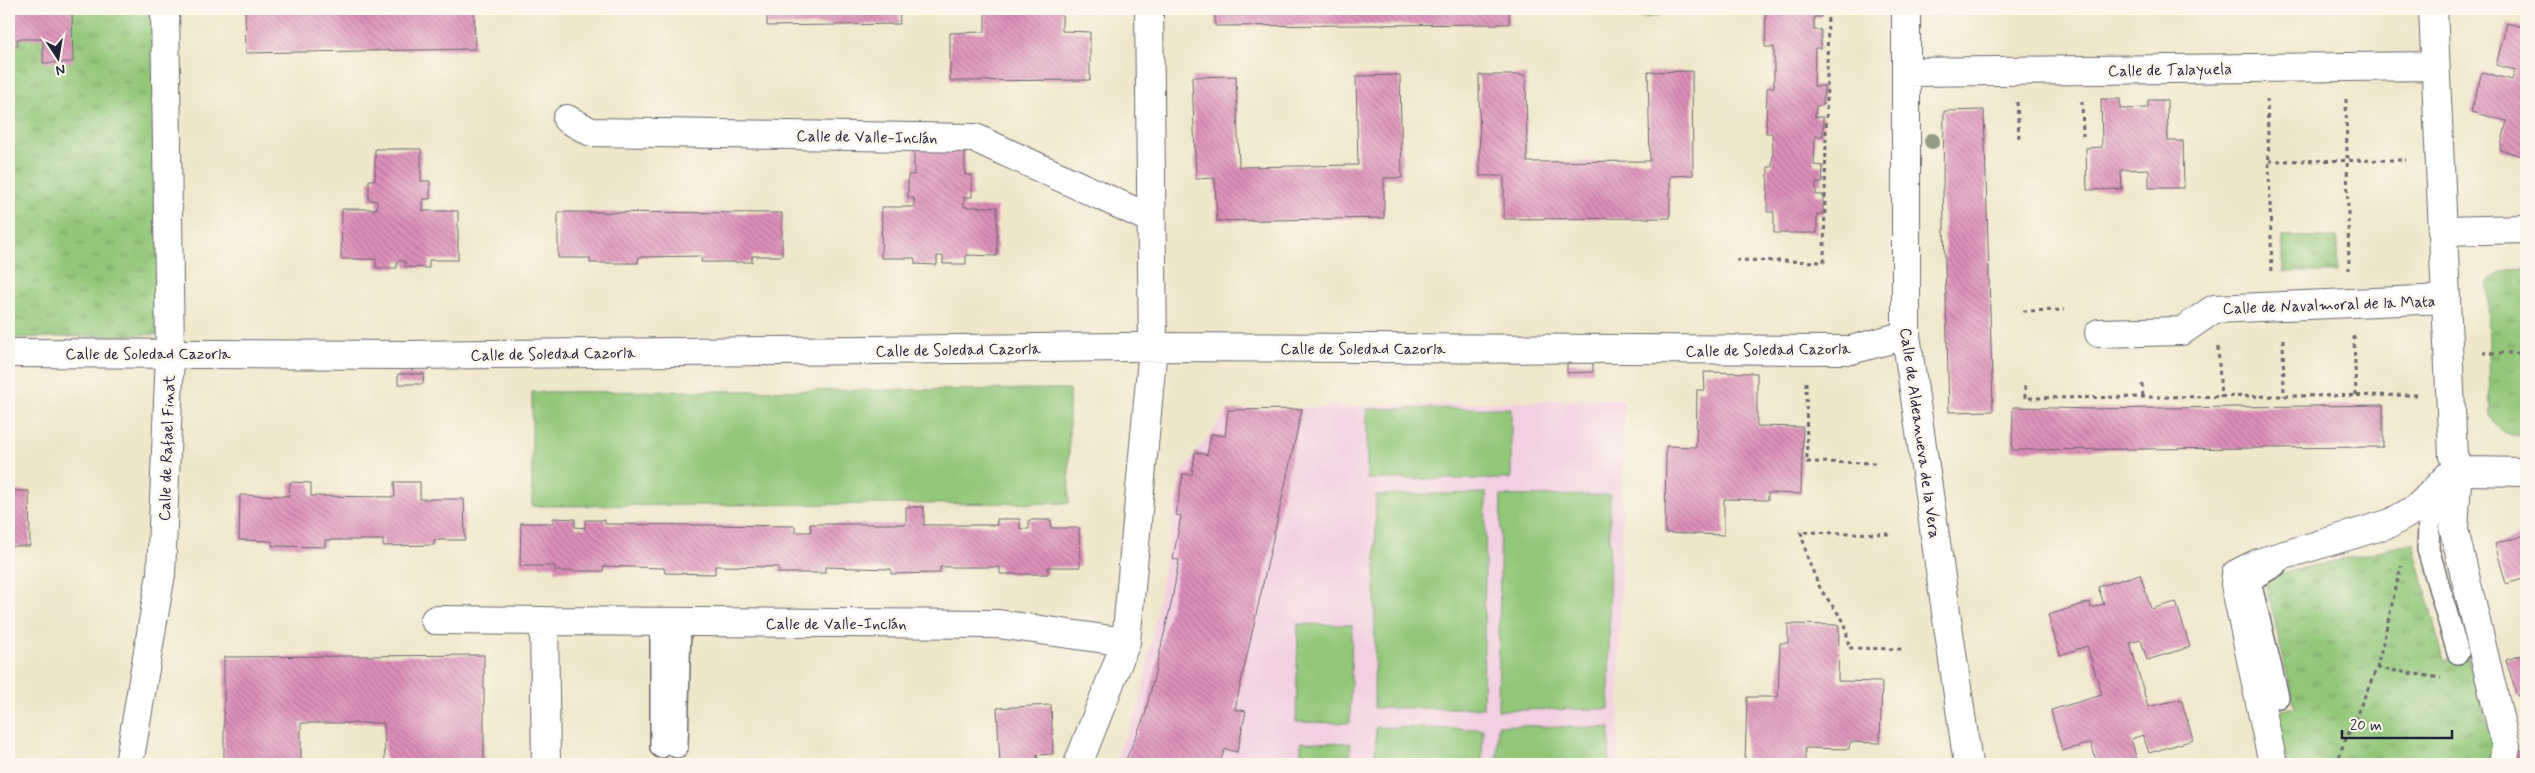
<svg xmlns="http://www.w3.org/2000/svg" width="2535" height="773" viewBox="0 0 2535 773" font-family="Mynerve,sans-serif">
<style>
.built{fill:#f2cfe1}
.grass{fill:url(#grass-tufts);stroke:#5a745a}
.garden{fill:#92c779;stroke:#5a745a}
.building{fill:url(#building-back-hatch)}
.lines{fill:none;stroke-linecap:round;stroke-linejoin:round}
.lane-casing{stroke:#6a676d;stroke-width:24}
.street-casing{stroke:#6a676d;stroke-width:30}
.path{stroke:#6a676d;stroke-width:3;stroke-dasharray:4 4;stroke-linecap:butt}
.lane{stroke:#fff;stroke-width:21}
.street{stroke:#fff;stroke-width:28}
.tree{fill:#949b87}
.labels{text-anchor:middle;stroke-width:5;stroke-linejoin:round;paint-order:stroke}
.street-label{font-size:16px;fill:#22223b;stroke:#fbf7ec}
</style>
<defs>
<pattern id="grass-tufts" width="24" height="20" patternUnits="userSpaceOnUse" patternTransform="scale(1.25)"><rect width="24" height="20" fill="#92c779"/><path d="M3 7l-1-3M5 7V3M7 7l1-3M15 17l-1-3M17 17v-4M19 17l1-3" fill="none" stroke="#77a164"/></pattern>
<pattern id="building-back-hatch" width="6" height="6" patternUnits="userSpaceOnUse" patternTransform="scale(1.25)"><rect width="6" height="6" fill="#dd8fb9"/><path d="M-1 5l2 2M0 0l6 6M5-1l2 2" fill="none" stroke="#b37498"/></pattern>
</defs>
<rect width="100%" height="100%" fill="#fbf7ec"/>
<filter id="ink" filterUnits="userSpaceOnUse"><feTurbulence type="fractalNoise" baseFrequency=".02" numOctaves="2"/><feDisplacementMap in="SourceGraphic" scale="10" xChannelSelector="R" yChannelSelector="G"/><feConvolveMatrix kernelMatrix="1 2 1 2 8 2 1 2 1" color-interpolation-filters="sRGB"/></filter>
<filter id="wash" filterUnits="userSpaceOnUse"><feTurbulence type="fractalNoise" baseFrequency=".0096" numOctaves="4" result="noise"/><feDisplacementMap in="SourceGraphic" scale="20" xChannelSelector="R" yChannelSelector="G"/><feGaussianBlur stdDeviation="1.12" result="paint"/><feColorMatrix in="noise" values="0 0 0 0 0 0 0 0 0 0 0 0 0 0 0 0 0 1.4 0 .05"/><feComposite in="paint" operator="in"/></filter>
<g filter="url(#wash)">
<rect width="100%" height="100%" fill="#efe7ca"/>
<path class="built" d="M1624,399L1618,764H1113L1140,705L1181,474L1228,410Z"/>
<path class="grass" d="M9,9H165L169,334L9,338Z
M2283,237H2337V272H2283Z
M2526,268V436C2508,436 2498,432 2490,415L2488,283C2499,271 2509,269 2526,268Z
M2413,543L2444,661L2467,655L2496,753L2489,764H2287L2274,712L2295,707L2264,577Z"/>
<path class="garden" d="M1615,9H1672C1653,21 1635,19 1615,9Z
M1069,389V503L532,506V392Z
M1511,408V479H1367V409Z
M1486,493L1483,708H1374L1376,495Z
M1610,495L1609,709L1498,710L1501,496Z
M1298,624L1352,625L1350,723L1296,722Z
M1498,725L1610,728L1609,764H1497Z
M1376,727L1483,729L1482,764H1375Z
M1301,742L1351,743L1350,764H1301Z"/>
<g id="blocks">
<path class="building" d="M9,9H72L73,62L43,63V39H17L18,46H9Z
M245,9H474L475,49L246,53Z
M767,9H899L900,24L767,26Z
M985,9H1062V31L1090,32V80L950,81V33L985,32Z
M1215,9H1509V24L1215,26Z
M1766,9H1821V17H1814V30H1821V48H1815L1814,86H1824L1823,105L1816,106L1815,117H1823V136H1815L1814,165L1823,166L1822,183H1816V195H1823V214H1817V233H1774V212H1767L1768,167H1772L1773,152L1772,133H1766L1767,88L1774,87V47H1765Z
M2507,23L2526,28V157L2500,150L2507,121L2471,112L2482,72L2512,80L2515,70L2496,65Z
M1692,71L1693,175L1670,176V218L1504,219V176H1480L1479,75H1526L1527,162L1650,161L1648,72Z
M1400,75L1402,178H1384V218L1217,221L1215,178L1196,179L1192,77L1236,76L1239,167L1358,165L1356,76Z
M2101,99H2120V109L2148,108V100H2167L2168,141H2183L2184,188H2149V169L2121,170L2122,189L2087,190L2086,148L2102,147Z
M1984,110L1993,411L1949,412L1943,188L1944,111Z
M914,146H965V175H972V197H964V207H997V256L966,255V264H943V256H937V265L915,264V258H881L882,207H914V198H908V175H914Z
M375,149H421V181H430V199H423V211H458V260H429V268L405,267V261H397V268H376V259H341L342,209H377V201L369,200V180H375Z
M558,212L782,213V256H752V262H701L702,256L639,257L638,263H590V258H558Z
M1593,362V372L1567,373V363Z
M1704,372L1757,373V426L1803,427L1801,494L1768,493V500L1724,499V535L1665,533L1666,446L1696,447L1697,390H1705Z
M398,374H424L423,384H398Z
M2383,405V447L2012,450L2013,407L2091,409Z
M1302,409L1235,709L1246,711L1237,752L1225,749L1219,764H1124L1145,715L1172,600L1179,560L1173,559L1181,516L1176,515L1183,474L1192,475L1195,452L1207,455L1211,434L1225,436L1228,410Z
M290,482L311,483V496L395,497L394,482H420V499H464L465,540H434V545L383,546V540H325V547L272,546V541L239,540L240,495L289,496Z
M9,491H29L30,546H9Z
M906,507H924V525H997V519H1020V529H1029V520H1051V528H1079L1080,567H1048V574H1000V567H940V573L891,574V569L825,567V573H778L779,567L715,566V574L665,573L664,568L632,567L604,566L603,571H555V566H520L521,523H553V518L575,519V527L585,528V520H605V524L795,526V532H811L810,524H906Z
M2526,535V578L2506,584L2495,544Z
M2140,574L2151,609L2176,602L2190,647L2147,660L2141,640L2130,643L2148,707L2181,699L2193,740L2149,753L2143,735L2131,739L2138,764H2097L2091,743L2062,751L2051,710L2102,695L2087,646L2060,655L2048,615L2090,602L2091,608L2104,604L2098,587Z
M1788,624L1839,625L1838,681L1882,682L1880,743L1850,742L1849,749L1805,748V764H1745L1747,697H1778L1780,643H1788Z
M2526,654V694L2517,696L2506,660Z
M484,655V764H385L384,723H301V764H224V657Z
M1051,705L1053,754L1037,755L1038,764H1000L997,708Z
M2526,749V764H2515L2512,753Z"/>
</g>
</g>
<g filter="url(#ink)">
<use href="#blocks" fill-opacity="0" stroke="#6a676d" stroke-width="1"/>
<g class="lines">
<defs>
<path id="lane" d="M2440,492L2429,525L2428,549L2458,653
M2275,566L2254,578L2251,586L2278,697
M661,747V622
M677,747L680,622"/>
<path id="street" d="M1906,9V335L1968,764
M2433,9L2453,456L2458,466L2468,471L2526,472
M1906,72L2434,66
M567,119L591,132L975,138L1151,219
M2442,231L2526,229
M2099,333L2182,331L2214,309L2444,299
M9,353L406,355L1130,347L1851,350L1906,335
M435,620L544,621
M129,764L161,574L170,353L165,9
M546,764L544,621L998,624L1126,642
M1078,764L1126,642L1153,347L1149,9
M2273,764L2235,584L2236,574L2258,563L2391,523L2417,508L2458,466L2454,530L2506,746L2503,764"/>
</defs>
<use href="#lane" class="lane-casing"/>
<use href="#street" class="street-casing"/>
<path class="path" d="M2267,99L2272,273
M2346,99L2349,270
M2082,101L2083,136
M2017,102L2019,138
M2269,161L2406,160
M1736,260L1824,262L1828,9
M2023,311L2065,310
M2354,336L2356,395
M2283,339L2284,396
M2218,347L2221,397
M2483,353H2526
M1806,382L1807,462L1879,463
M2142,384L2143,397
M2025,386V398L2417,395
M1889,534L1801,532L1808,560L1821,590L1845,623L1849,648L1902,649
M2377,668L2441,678
M2335,764L2377,668L2401,566"/>
<use href="#lane" class="lane"/>
<use href="#street" class="street"/>
</g>
<circle class="tree" cx="1932" cy="141" r="8"/>
</g>
<g class="labels">
<g class="street-label">
<text transform="translate(2170 69) rotate(-1)" y="6">Calle de Talayuela</text>
<text transform="translate(867 136) rotate(1)" y="6">Calle de Valle-Inclán</text>
<text transform="translate(2329 304) rotate(-2)" y="6">Calle de Navalmoral de la Mata</text>
<text x="1363" y="354">Calle de Soledad Cazorla</text>
<text transform="translate(958 349) rotate(-1)" y="6">Calle de Soledad Cazorla</text>
<text transform="translate(1768 349) rotate(-1)" y="6">Calle de Soledad Cazorla</text>
<text x="148" y="359">Calle de Soledad Cazorla</text>
<text transform="translate(553 353) rotate(-1)" y="6">Calle de Soledad Cazorla</text>
<text transform="translate(1921 433) rotate(82)" y="6">Calle de Aldeanueva de la Vera</text>
<text transform="translate(166 448) rotate(-88)" y="6">Calle de Rafael Finat</text>
<text x="836" y="629">Calle de Valle-Inclán</text>
</g>
</g>
<rect width="2535" height="773" fill="none" stroke="#fbf7ec" stroke-width="30"/>
<g transform="translate(58 58) rotate(168)" stroke="#fbf7ec" stroke-width="4" paint-order="stroke">
<path d="M0-4L9 19L0 12L-9 19Z" fill="#22223b"/>
<text y="-8" font-size="14" font-weight="bold" text-anchor="middle" fill="#22223b">N</text>
</g>
<path d="M2342 730v8h110v-8" fill="none" stroke="#22223b" stroke-width="2.5"/>
<text x="2350" y="730" font-size="15" fill="#22223b" stroke="#fbf7ec" stroke-width="4" paint-order="stroke">20 m</text>
</svg>
